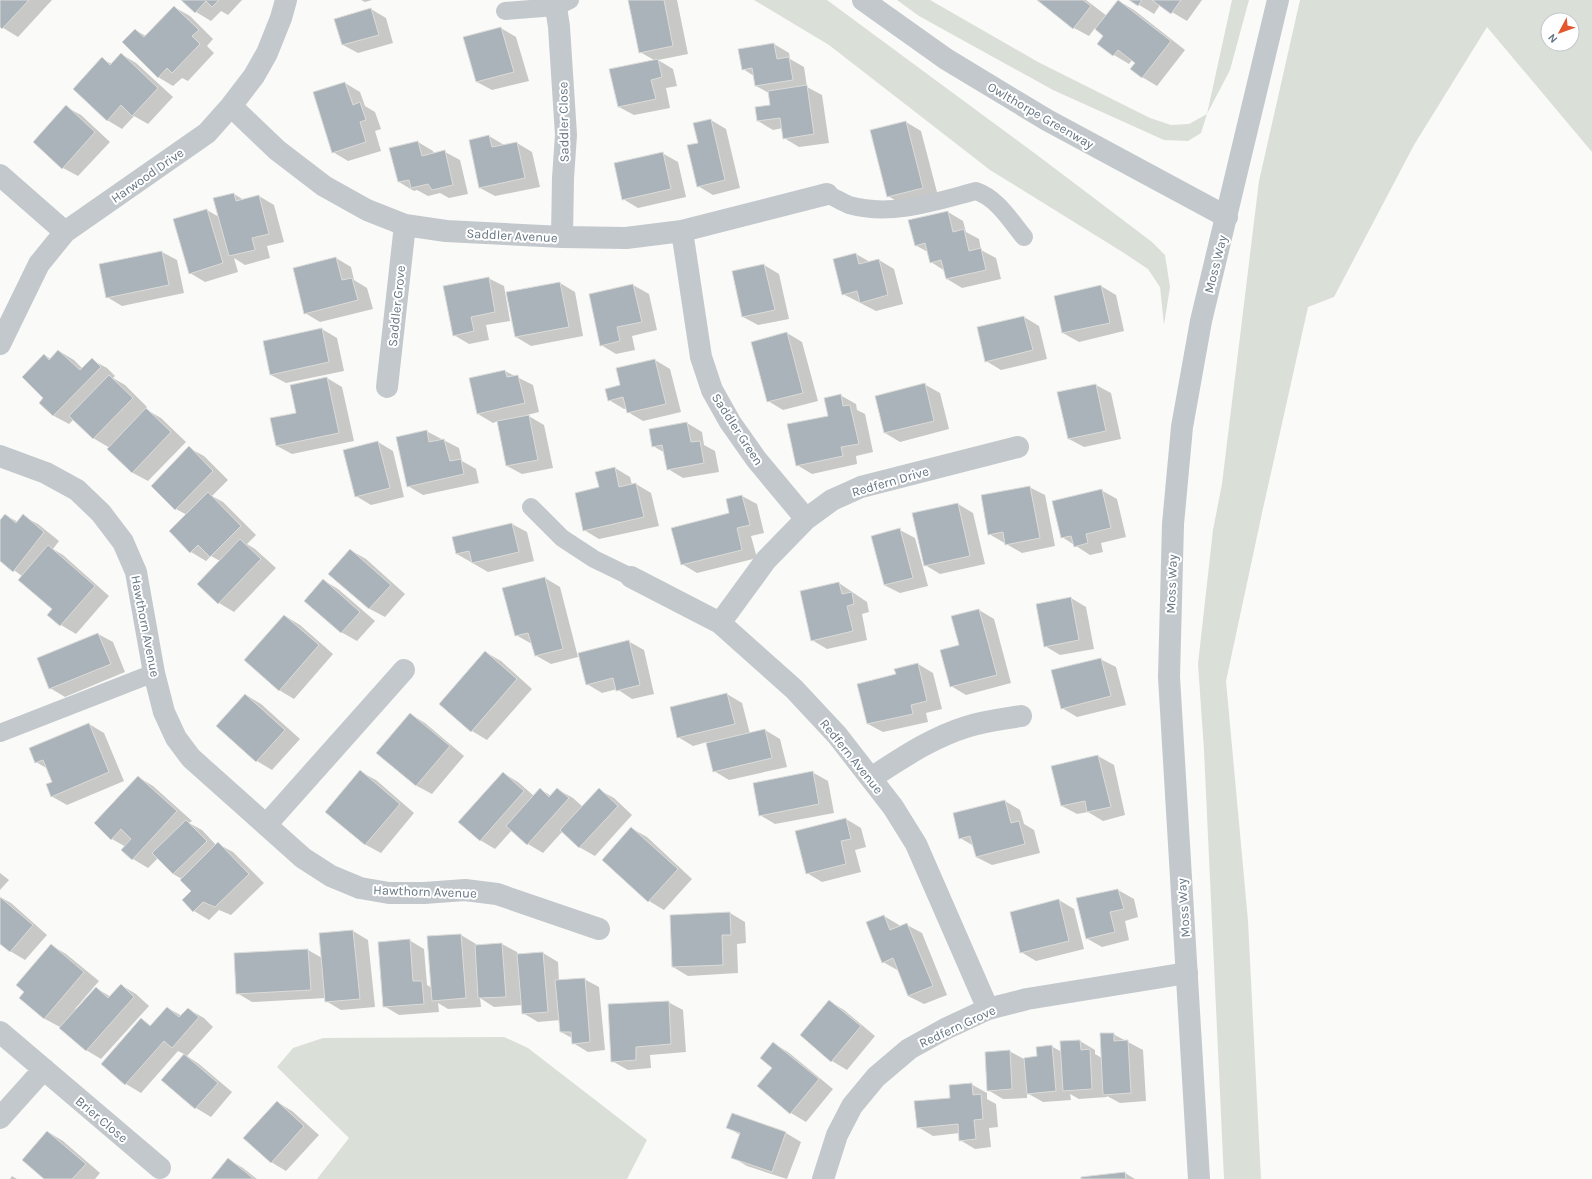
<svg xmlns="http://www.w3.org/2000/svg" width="1592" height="1179" viewBox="0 0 1592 1179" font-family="Karla,sans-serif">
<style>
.green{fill:#dadfd7;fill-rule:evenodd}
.shadow{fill:#0003}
.building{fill:#aab3b9;stroke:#dcdcda}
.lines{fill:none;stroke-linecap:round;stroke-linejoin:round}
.service{stroke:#c3c8cc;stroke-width:18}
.minor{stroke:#c3c8cc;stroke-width:22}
.tertiary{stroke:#c3c8cc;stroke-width:22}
.labels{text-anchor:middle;stroke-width:4;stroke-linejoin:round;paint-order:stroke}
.street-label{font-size:13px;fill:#657683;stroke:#fff}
</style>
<rect width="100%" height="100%" fill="#fafaf8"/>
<path class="green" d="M754,0H827L1041,158L1152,242L1165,255L1170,287L1164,325L1160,287L1148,269L1124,253L990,170L829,45Z
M897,0H930L1038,62L1150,118L1171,125L1189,124L1207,114L1232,0H1249L1230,70L1207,114L1201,133L1188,141L1164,140L1053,90L919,16Z
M1300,0H1592V152L1487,27L1414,145L1334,297L1308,307L1262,513L1226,681L1248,921L1261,1179H1224L1204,750L1198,664L1213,530L1222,484L1259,181ZM1548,20H1572V44H1548Z
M504,1037L528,1048L647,1140L627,1179H317L349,1138L277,1067L293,1048L323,1038Z"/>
<path class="shadow" d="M0,0H52L18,37L0,26Z
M182,0H242L228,15L221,11L211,21L196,12Z
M361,0H372L365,2Z
M629,0H677L688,54L658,60L673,69L677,86L666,88L670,108L634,115L619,107L654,60L640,52Z
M1039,0H1086L1107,16L1119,1L1134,10L1185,50L1157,86L1142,77L1136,62L1132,60L1129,64L1114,55L1099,44L1105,36L1095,28L1089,36L1074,28Z
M1131,0H1202L1187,21L1160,5L1154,14Z
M174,7L190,16L213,39L207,46L214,53L188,81L182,78L173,86L158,77L135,30L146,36Z
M371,9L386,18L393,43L358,53L343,45Z
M501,28L516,37L529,81L492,90L477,82L464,38Z
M774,44L789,53L790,59L804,67L807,87L822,95L829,143L799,147L784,138L783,128L773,130L758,121L771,105L769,93L756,86L754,76L743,69L739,50Z
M121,54L136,63L173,97L148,124L134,116L122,129L107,120L102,59L112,64Z
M345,83L360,92L365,106L375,112L381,129L375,131L381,151L348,161L333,152Z
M66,107L81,115L110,142L78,176L63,168Z
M711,120L726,129L740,188L713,195L698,186Z
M906,122L921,131L938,196L903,205L888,196Z
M489,136L504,145L517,143L532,152L540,187L495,196L480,188Z
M418,142L433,151L434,154L445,152L460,160L468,194L449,198L440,193L428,196L417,190L414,191L399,182Z
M662,153L678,162L686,197L638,208L623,199Z
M234,194L244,200L259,196L274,205L284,242L267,246L270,258L245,265L234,258L238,272L205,282L190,273L207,210L219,217Z
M948,212L963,221L966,232L979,239L981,250L996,258L1001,279L962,288L947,279L945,271L931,262L928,252L915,245Z
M162,252L177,260L184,293L122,306L107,297Z
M856,254L870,262L879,260L894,269L903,304L876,311L843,294Z
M336,258L351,267L354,280L367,288L373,309L320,322L305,313Z
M764,265L779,274L789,319L758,325L743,317L733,272Z
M488,278L504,286L510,321L486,325L489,340L469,344L454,335Z
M560,283L575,292L583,336L531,346L516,337Z
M633,285L649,294L657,330L632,336L635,350L616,354L601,345L590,294Z
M1101,286L1116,295L1124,331L1079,342L1063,333L1055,297Z
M1024,317L1039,326L1047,359L1001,370L986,361Z
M322,329L337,338L344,371L286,383L271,375Z
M787,333L802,342L818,401L783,410L768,401Z
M59,351L74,360L83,369L92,360L107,368L115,376L113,378L125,385L147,407L145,409L161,418L186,442L148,481L133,473L108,449L110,448L93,438L74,419L69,424L54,416L40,402L45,398L44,355L51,359Z
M655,360L670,369L681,412L643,421L628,412L627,408L624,409L609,400L621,386Z
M505,371L533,385L539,412L527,415L544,425L553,468L522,474L507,466L498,421L493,423L478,414L470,379Z
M327,378L342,387L354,441L292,454L277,446L297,413Z
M924,384L940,393L949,429L900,442L885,433L876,396Z
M1096,385L1111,393L1121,439L1084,447L1069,439Z
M840,395L856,404L857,410L865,414L873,452L856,456L857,464L812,474L797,465L829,416Z
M687,423L702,432L704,445L715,451L719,472L683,478L668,469L665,453L653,446Z
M426,431L459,448L462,461L476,469L479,483L423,495L408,486Z
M378,442L393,451L404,497L371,505L356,496Z
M189,448L204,456L228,480L212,496L223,502L256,535L247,544L255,549L276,568L234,612L219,603L220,561L211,556L206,561L191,552L187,515L176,509Z
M615,468L630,477L632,485L636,484L651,493L659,526L599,539L584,530L600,488Z
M1029,487L1045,495L1055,546L1022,553L989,534Z
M1101,490L1117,499L1126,537L1101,543L1103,552L1090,555L1062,537Z
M742,496L757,504L764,533L751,536L757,558L697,573L682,564L730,514Z
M958,504L973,513L985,564L940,574L925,565Z
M5,515L18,522L23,516L38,524L59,541L53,549L63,555L109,596L76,634L61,625L49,615L53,609L22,576L0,560V521Z
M512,524L527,532L534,561L488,572L457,554Z
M900,530L915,538L928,586L900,593L884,585Z
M350,550L366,559L405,594L385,617L370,609L330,574Z
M545,578L560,587L578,657L551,664L535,655L532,644L516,635Z
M323,580L338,589L375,621L357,641L341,632Z
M839,583L867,602L869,612L862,614L867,640L827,649L812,640Z
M1071,598L1086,607L1094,649L1060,655L1045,646Z
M979,610L994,619L1011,683L966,695L951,686L960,646Z
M285,616L300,625L333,654L294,699L279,690Z
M98,634L113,642L125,672L65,697L50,688Z
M628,641L644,650L654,694L632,699L617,689L602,693L587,684Z
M485,652L501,661L532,689L487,740L472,731L440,704Z
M1100,659L1116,667L1126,705L1077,717L1062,708Z
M918,664L933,673L942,709L926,713L928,722L883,732L868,724L897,675Z
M727,694L742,703L750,734L765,730L780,739L787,767L729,780L714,771L707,742L693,746L678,737Z
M246,695L261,704L300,739L272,770L257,761L218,726Z
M410,714L425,723L464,756L432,794L417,786L378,753Z
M89,724L104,733L124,781L67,805L51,796L53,782L48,769L36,762Z
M1098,756L1114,765L1125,815L1103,821L1088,812L1077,814L1062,806L1052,767Z
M361,772L376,780L414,813L381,853L366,845L327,812Z
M812,772L828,781L834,813L775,824L760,815Z
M503,773L518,782L534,796L540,789L551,796L557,789L573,798L583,807L599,790L614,798L632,815L595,856L579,847L562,832L543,853L528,844L512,830L495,849L480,840Z
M138,777L153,786L192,821L189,823L202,830L216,845L218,844L233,852L264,883L231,915L219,910L209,920L194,911L193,891L182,879L173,874L158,858L148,868L133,859L122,850L126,847L112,839L95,823Z
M1005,801L1020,810L1024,824L1034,830L1040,853L992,865L976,857L974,846L960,838Z
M846,819L861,828L866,847L855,850L861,872L822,882L807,873Z
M631,828L647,837L692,879L664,910L649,901L603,860Z
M0,873L9,880L0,890Z
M1118,890L1134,899L1138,917L1125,921L1129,940L1102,947L1086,938L1077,899Z
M0,897L11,903L47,935L25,960L10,951L0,942Z
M1059,900L1074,909L1084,949L1036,961L1021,952Z
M730,913L745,922L746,943L737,944L738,973L688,976L673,967Z
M884,916L899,925L900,927L907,925L922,933L947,995L924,1004L908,996L899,971L883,962Z
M353,931L368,940L375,1007L341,1010L326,1001V998L252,1002L237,993L235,954L308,950L322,958Z
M461,935L476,944V945L502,944L517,952L518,955L543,953L558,962L559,981L584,979L599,987L605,1050L588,1052L573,1043L572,1038L561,1032L560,1020L538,1022L523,1013L522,1005L494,1007L480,998L481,1007L448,1009L438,1003L439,1012L399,1015L384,1006L409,940L424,949L427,985L432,988Z
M51,945L66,954L99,981L75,1009L77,1010L96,988L111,997L121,985L136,994L149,1006L101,1059L86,1050L60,1027L45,1019L20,998L26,992Z
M829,1001L844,1010L875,1036L847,1070L832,1061Z
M668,1002L683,1010L686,1052L650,1055L651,1068L628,1070L612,1061Z
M168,1008L182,1016L188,1009L204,1018L213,1027L187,1056L199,1064L232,1092L211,1117L196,1108L163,1080L184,1054L178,1051L141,1093L126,1084L102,1064L141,1020L152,1026Z
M1113,1034L1143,1050L1146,1101L1120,1103L1107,1096V1097L1079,1099L1070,1094L1071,1100L1043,1102L1027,1093V1098L1003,1099L988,1090L1009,1051L1026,1060L1038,1057L1051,1046L1062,1052L1080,1041L1095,1050V1054L1102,1058Z
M773,1043L788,1052L833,1089L806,1122L791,1113L758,1086L773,1068Z
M971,1084L987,1093V1099L996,1104L998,1127L989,1128L991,1147L975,1149L960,1140V1133L933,1136L918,1127L951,1099Z
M277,1102L292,1111L319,1135L286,1171L271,1162Z
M732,1114L786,1133L801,1142L787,1179L747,1166L732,1157L740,1135L727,1127Z
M48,1132L63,1141L100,1173L95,1179H45Z
M228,1159L243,1168L257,1179H213Z
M1125,1173L1135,1179H1082Z
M12,1176L17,1179H10Z"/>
<path class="building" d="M0,0H29L2,29L0,27Z
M181,0H219L212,7L206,1L195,13Z
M628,0H664L673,46L639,53Z
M1037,0H1083L1091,6L1073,29Z
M1118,0L1171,41L1142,78L1130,69L1135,63L1118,50L1113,56L1097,44L1103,36L1095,29Z
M1129,0H1142L1138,6Z
M1152,0H1181L1171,14Z
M174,6L199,30L192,36L200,44L172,73L167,68L158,78L122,42L135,29L144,37Z
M371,8L379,35L342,45L334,19Z
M501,27L514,72L476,82L463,37Z
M774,43L777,59L789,57L793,80L755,86L752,68L742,70L738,49Z
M121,53L158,88L132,116L121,105L107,121L73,89L102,57L110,65Z
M658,59L662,77L651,80L656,99L618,107L609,69Z
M345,82L353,105L360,102L366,120L360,122L366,142L332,153L313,92Z
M807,85L814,134L783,139L780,118L757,121L755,107L770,105L768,91Z
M66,105L95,132L62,169L33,142Z
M711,119L725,180L697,187L687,145L698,143L693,123Z
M906,121L923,188L887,197L870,130Z
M489,135L492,147L517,142L525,178L479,188L469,140Z
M418,141L422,156L445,150L453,185L432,190L428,184L411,188L409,180L398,182L389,148Z
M663,152L671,189L622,200L614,163Z
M234,193L236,201L259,195L269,234L252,238L255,250L229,256L213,198Z
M207,209L223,263L189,274L173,219Z
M948,211L953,232L964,229L969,251L981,248L986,270L946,279L941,260L930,263L925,243L915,246L908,220Z
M162,251L169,285L106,298L99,264Z
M856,253L859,264L879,259L888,295L860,303L857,291L842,295L833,259Z
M336,257L342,280L352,278L358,300L304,314L293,268Z
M764,264L775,310L742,317L732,271Z
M489,277L495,312L471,317L474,331L453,336L443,286Z
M560,282L569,327L515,337L506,292Z
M633,284L642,322L617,327L620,341L600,346L589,294Z
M1101,285L1110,323L1062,333L1054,296Z
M1024,316L1033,350L985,362L977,327Z
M322,328L329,362L270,375L263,341Z
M787,332L803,393L767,402L751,342Z
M58,350L80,370L92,358L101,367L53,416L39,403L43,398L22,377L44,354L49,360Z
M655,359L666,404L627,413L623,397L608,401L605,389L620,385L616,368Z
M505,370L507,377L518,375L525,403L477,414L469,378Z
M109,375L133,398L93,439L69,416Z
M327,377L339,433L276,446L270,418L296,413L290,385Z
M925,383L934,421L884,433L875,396Z
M1096,384L1106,431L1068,439L1057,392Z
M841,394L843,406L850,405L859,444L841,447L843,456L796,466L787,424L828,416L824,398Z
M146,408L171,432L132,473L107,449Z
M529,415L538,460L506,466L497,421Z
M687,422L691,442L700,441L704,463L667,470L662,445L652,447L649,429Z
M427,430L429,442L444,439L450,461L461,459L464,474L407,487L396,437Z
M378,441L390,488L355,497L343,450Z
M189,446L213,471L175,510L151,486Z
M615,467L619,487L636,483L644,517L583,531L575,493L599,487L595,472Z
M1030,486L1040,538L1005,545L1003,532L988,535L981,495Z
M1102,489L1111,528L1086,534L1088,543L1074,547L1071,536L1061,538L1052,501Z
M208,492L241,526L210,557L198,545L190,553L169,531Z
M742,495L750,525L737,528L742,550L681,565L671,528L729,513L726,499Z
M958,503L970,556L924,566L912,513Z
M5,514L16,523L23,514L44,532L13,572L0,561V520Z
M512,523L519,552L472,563L469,551L456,554L452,537Z
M900,528L913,578L884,585L871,536Z
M240,539L261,559L218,604L197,584Z
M48,545L95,586L60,626L47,615L52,609L18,580Z
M350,549L391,585L369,609L328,574Z
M545,577L563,649L535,656L528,633L515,636L502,588Z
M323,579L360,612L341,633L304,601Z
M839,582L842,594L852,592L854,604L847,606L853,631L811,641L800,591Z
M1071,597L1079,640L1044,647L1036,604Z
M979,609L997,675L950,687L940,650L959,645L951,616Z
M284,615L319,645L279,691L244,660Z
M98,633L111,664L49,689L37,658Z
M629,640L640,685L616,691L613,678L586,685L578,653Z
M485,651L517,679L471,732L439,704Z
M1101,658L1111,696L1061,709L1051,670Z
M918,663L927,701L911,705L913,714L867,724L857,684L896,674L894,669Z
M727,693L735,724L677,738L670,707Z
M245,694L285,730L256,762L216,726Z
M410,713L450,746L416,786L376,753Z
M89,723L109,772L51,797L46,784L52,782L43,760L35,763L29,748Z
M765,729L772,758L713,772L706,743Z
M1098,755L1111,807L1087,812L1085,801L1061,806L1051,766Z
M360,770L400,804L365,845L325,812Z
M813,771L819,804L759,816L753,783Z
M503,772L524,791L480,841L458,822Z
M138,776L177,811L132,860L121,850L131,839L121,829L111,840L94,823Z
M540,788L549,797L557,788L569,798L527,845L506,826Z
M599,788L618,806L579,848L560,830Z
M1005,800L1011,823L1019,821L1025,844L976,857L970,836L959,839L953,813Z
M846,818L851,839L841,841L846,864L806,874L795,831Z
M186,820L207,841L173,874L152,853Z
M631,827L678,869L648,902L602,860Z
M218,842L249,874L215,907L203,902L193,912L182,900L191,891L180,880Z
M1118,889L1124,909L1110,912L1115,932L1086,939L1076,898Z
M0,897L33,925L10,952L0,944Z
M1059,899L1069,941L1020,953L1010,912Z
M730,912L731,935H722L723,965L672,967L670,915Z
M884,915L890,930L907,923L933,986L908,996L893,958L882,963L866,922Z
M353,930L360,999L325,1002L319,933Z
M461,934L466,998L432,1001L427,936Z
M410,939L413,981H422L424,1004L383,1007L378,942Z
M502,943L506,997L478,998L475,945Z
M51,944L84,972L44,1019L19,998L24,992L16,985Z
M308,949L311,990L236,994L234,953Z
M543,952L548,1012L522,1014L517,954Z
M585,978L590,1042L572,1044L571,1032H560L555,980Z
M121,984L134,997L86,1051L59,1028L96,987L108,998Z
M829,1000L861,1026L831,1062L800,1035Z
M669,1001L671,1044L636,1047V1060L611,1062L608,1004Z
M167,1007L179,1017L188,1008L199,1017L172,1048L164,1041L125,1085L101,1064L141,1018L150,1026Z
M1100,1033H1114V1041L1128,1040L1131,1093L1103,1095Z
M1080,1040L1081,1050L1090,1049L1092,1089L1063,1091L1060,1041Z
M773,1042L819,1079L790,1114L757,1086L772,1068L760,1058Z
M1052,1045L1056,1091L1027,1094L1024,1058L1037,1056L1036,1047Z
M1010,1050L1012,1089L987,1091L985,1052Z
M184,1054L218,1083L195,1109L161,1080Z
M972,1083L973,1095L981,1094L983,1119L974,1120L976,1139L959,1141L958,1124L917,1128L914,1101L950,1098L949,1085Z
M277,1101L304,1126L271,1163L243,1138Z
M732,1113L786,1132L772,1172L731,1158L740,1133L726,1128Z
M47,1131L86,1164L72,1179H44L22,1160Z
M228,1158L254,1179H211Z
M1125,1172L1126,1179H1081V1177Z"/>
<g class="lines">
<path class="service" d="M505,11L556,7L570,0
M827,194C834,197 842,202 849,205C892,217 934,202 976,191C997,198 1010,220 1024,237
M531,507L562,538L594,559L631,577
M0,733L154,673"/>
<path class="minor" d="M556,7L559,27L566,135L563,178L562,237
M231,106L277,150L324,186L367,210L405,225L446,231L562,237L626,238L682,231L827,194
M0,175L65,232
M682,231L701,357L712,390L730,422L756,459L806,519
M0,344L39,264L65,232L207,133L231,106L254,76L267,53L281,18L286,0
M387,387L405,225
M0,456L46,473L77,490L101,513L123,542L136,572L154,673L164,712L176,738L191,758L303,858L331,876L360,888L389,893H424L465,890L497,894L599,929
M631,577L720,623L794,689L837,735L893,807L916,844L988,1009
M720,623L766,560L806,519L832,500L861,487L1018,447
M871,778C902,758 931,738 966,727C984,721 1003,719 1021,716
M266,825L404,670
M0,1032L160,1168
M0,1118L44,1069
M823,1179L837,1135L852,1106L876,1077L909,1049L945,1029L988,1009L1027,999L1187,973"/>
<path class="tertiary" d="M863,0L946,59L1047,120L1227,217
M1199,1179L1169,677L1173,524L1182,427L1201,321L1278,0"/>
</g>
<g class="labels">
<g class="street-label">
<text transform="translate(1041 115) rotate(30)" y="5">Owlthorpe Greenway</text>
<text transform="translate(563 122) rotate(-91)" y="5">Saddler Close</text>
<text transform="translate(147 175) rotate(-35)" y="5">Harwood Drive</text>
<text transform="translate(512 235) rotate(3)" y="5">Saddler Avenue</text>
<text transform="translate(1215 264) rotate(-76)" y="5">Moss Way</text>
<text transform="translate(396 306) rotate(-84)" y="5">Saddler Grove</text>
<text transform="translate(738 429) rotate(57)" y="5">Saddler Green</text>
<text transform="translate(890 481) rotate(-16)" y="5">Redfern Drive</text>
<text transform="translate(1171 584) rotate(-88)" y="5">Moss Way</text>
<text transform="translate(146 626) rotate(79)" y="5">Hawthorn Avenue</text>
<text transform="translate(852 756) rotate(51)" y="5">Redfern Avenue</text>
<text transform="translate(425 891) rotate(2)" y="5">Hawthorn Avenue</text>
<text transform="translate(1183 908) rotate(-94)" y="5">Moss Way</text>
<text transform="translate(957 1026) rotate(-25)" y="5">Redfern Grove</text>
<text transform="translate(102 1119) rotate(40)" y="5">Brier Close</text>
</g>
</g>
<g transform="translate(1560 32) rotate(229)"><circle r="19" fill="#ffffff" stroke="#c1c8cd"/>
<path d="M0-3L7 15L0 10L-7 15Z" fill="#e4572e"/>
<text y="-6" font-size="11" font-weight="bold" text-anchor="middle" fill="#657683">N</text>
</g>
</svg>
